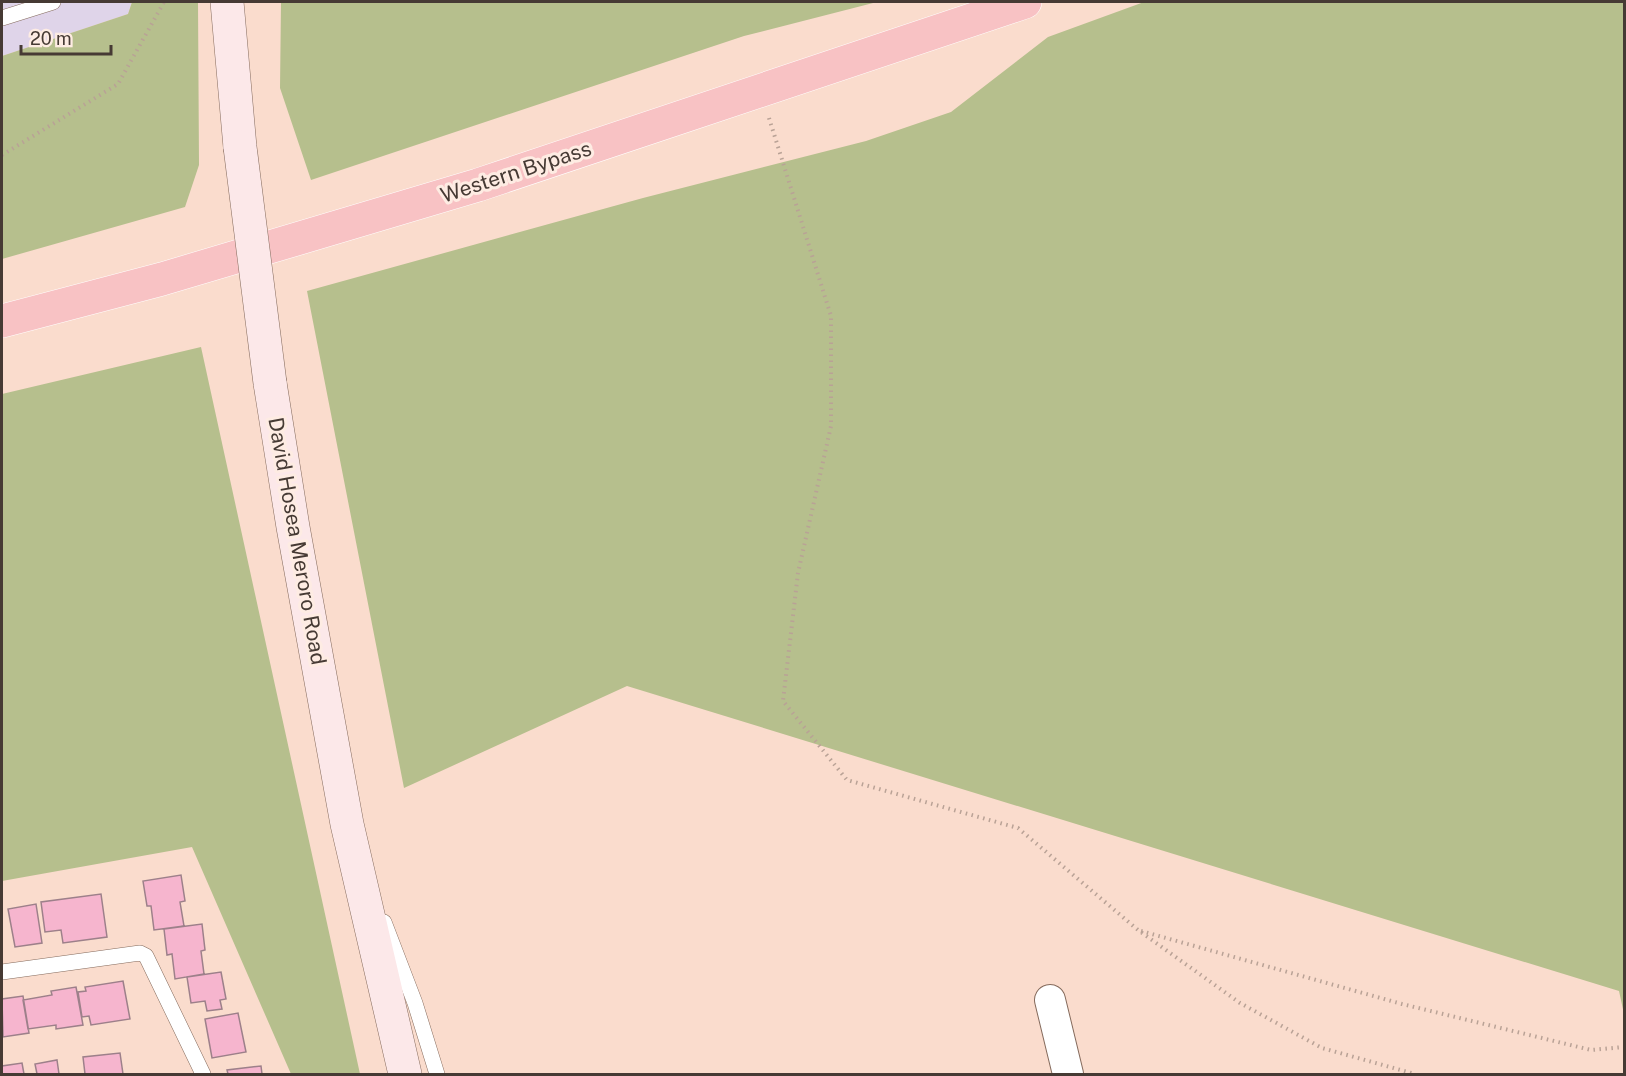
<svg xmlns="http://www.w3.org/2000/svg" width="1626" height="1076" viewBox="0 0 1626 1076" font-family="'Public Sans',sans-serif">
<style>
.education{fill:#dfd4e9}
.green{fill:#b6bf8d}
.building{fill:#f6b5ce;stroke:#9d808a;stroke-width:1.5}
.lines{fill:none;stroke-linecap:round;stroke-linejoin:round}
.service-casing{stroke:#856b5d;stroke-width:16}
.minor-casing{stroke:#856b5d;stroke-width:32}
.secondary-casing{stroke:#856b5d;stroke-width:34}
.trunk-casing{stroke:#fff;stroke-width:34}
.path{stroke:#b9a296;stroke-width:4;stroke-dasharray:1.5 4.5;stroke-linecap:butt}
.service{stroke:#fff;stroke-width:15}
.minor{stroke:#fff;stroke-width:30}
.secondary{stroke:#fce8e9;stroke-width:33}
.trunk{stroke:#f8c2c4;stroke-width:33}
.secondary-bridge-casing{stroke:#856b5d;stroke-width:34;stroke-linecap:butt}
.secondary-bridge{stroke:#fce8e9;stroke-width:33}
.labels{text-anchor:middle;stroke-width:6;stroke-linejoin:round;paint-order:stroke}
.street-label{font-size:21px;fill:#463a34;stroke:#feece3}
</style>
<rect width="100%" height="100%" fill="#fadccd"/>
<path class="education" d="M2,2H132L128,14L2,56Z"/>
<path class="green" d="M132,2H198L199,165L185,207L2,259V56L128,14Z
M281,2H877L744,36L311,180L280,88Z
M1144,2H1624V1014L1619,991L627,686L404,788L307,291L643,198L866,141L951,112L1048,37Z
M201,347L360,1074H291L192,847L2,881V394Z"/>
<path class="building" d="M181,875L185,901L180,902L184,926L154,930L151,906H147L143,881Z
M101,894L107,937L63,943L61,930L45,932L41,902Z
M36,904L42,943L15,947L8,909Z
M202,924L205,950L201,951L204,974L175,979L172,954L167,955L164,929Z
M221,972L226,999L220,1000L222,1009L207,1011L205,1001L191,1003L187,977Z
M123,981L130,1019L91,1025L89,1016L82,1017L78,992L86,991L85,987Z
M76,987L83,1025L56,1029V1025L28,1029L23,1000L52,995L51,991Z
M23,996L29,1033L3,1037L2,999Z
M238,1013L246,1052L212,1058L205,1019Z
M120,1053L123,1074H85L83,1057Z
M57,1060L59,1074H37L35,1064Z
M22,1063L24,1074H2V1066Z
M261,1066L262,1074H228L227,1070Z"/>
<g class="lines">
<defs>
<path id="service" d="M2,18L53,2
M384,922L415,1003L437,1074
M2,972L140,953L146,956L203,1074"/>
<path id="minor" d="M1050,1000L1068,1074"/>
<path id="secondary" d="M227,2L240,147
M270,383L293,527L347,824L405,1074"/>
<path id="trunk" d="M2,321L162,279L478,185L1025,2"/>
</defs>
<use href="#service" class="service-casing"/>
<use href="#minor" class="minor-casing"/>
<use href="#secondary" class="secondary-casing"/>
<use href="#trunk" class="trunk-casing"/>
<path class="path" d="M769,118L831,316V426L798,573L783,701L847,780L1018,828L1138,930L1240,1003L1322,1048L1415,1074
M2,155L118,84L164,2
M1141,931L1402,1004L1591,1050L1624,1047"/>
<use href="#service" class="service"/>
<use href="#minor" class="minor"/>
<use href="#secondary" class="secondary"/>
<use href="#trunk" class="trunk"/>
<defs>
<path id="secondary-bridge" d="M240,147L270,383"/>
</defs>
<use href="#secondary-bridge" class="secondary-bridge-casing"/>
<use href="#secondary-bridge" class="secondary-bridge"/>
</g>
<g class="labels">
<g class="street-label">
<text transform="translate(516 172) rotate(-18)" y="7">Western Bypass</text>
<text transform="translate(297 541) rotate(80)" y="7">David Hosea Meroro Road</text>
</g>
</g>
<rect width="1626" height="1076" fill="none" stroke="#463a34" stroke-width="6"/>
<path d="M21 45v9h90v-9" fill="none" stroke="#463a34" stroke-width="3"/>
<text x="30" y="45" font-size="18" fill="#463a34" stroke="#feece3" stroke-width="4.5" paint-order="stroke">20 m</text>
</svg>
